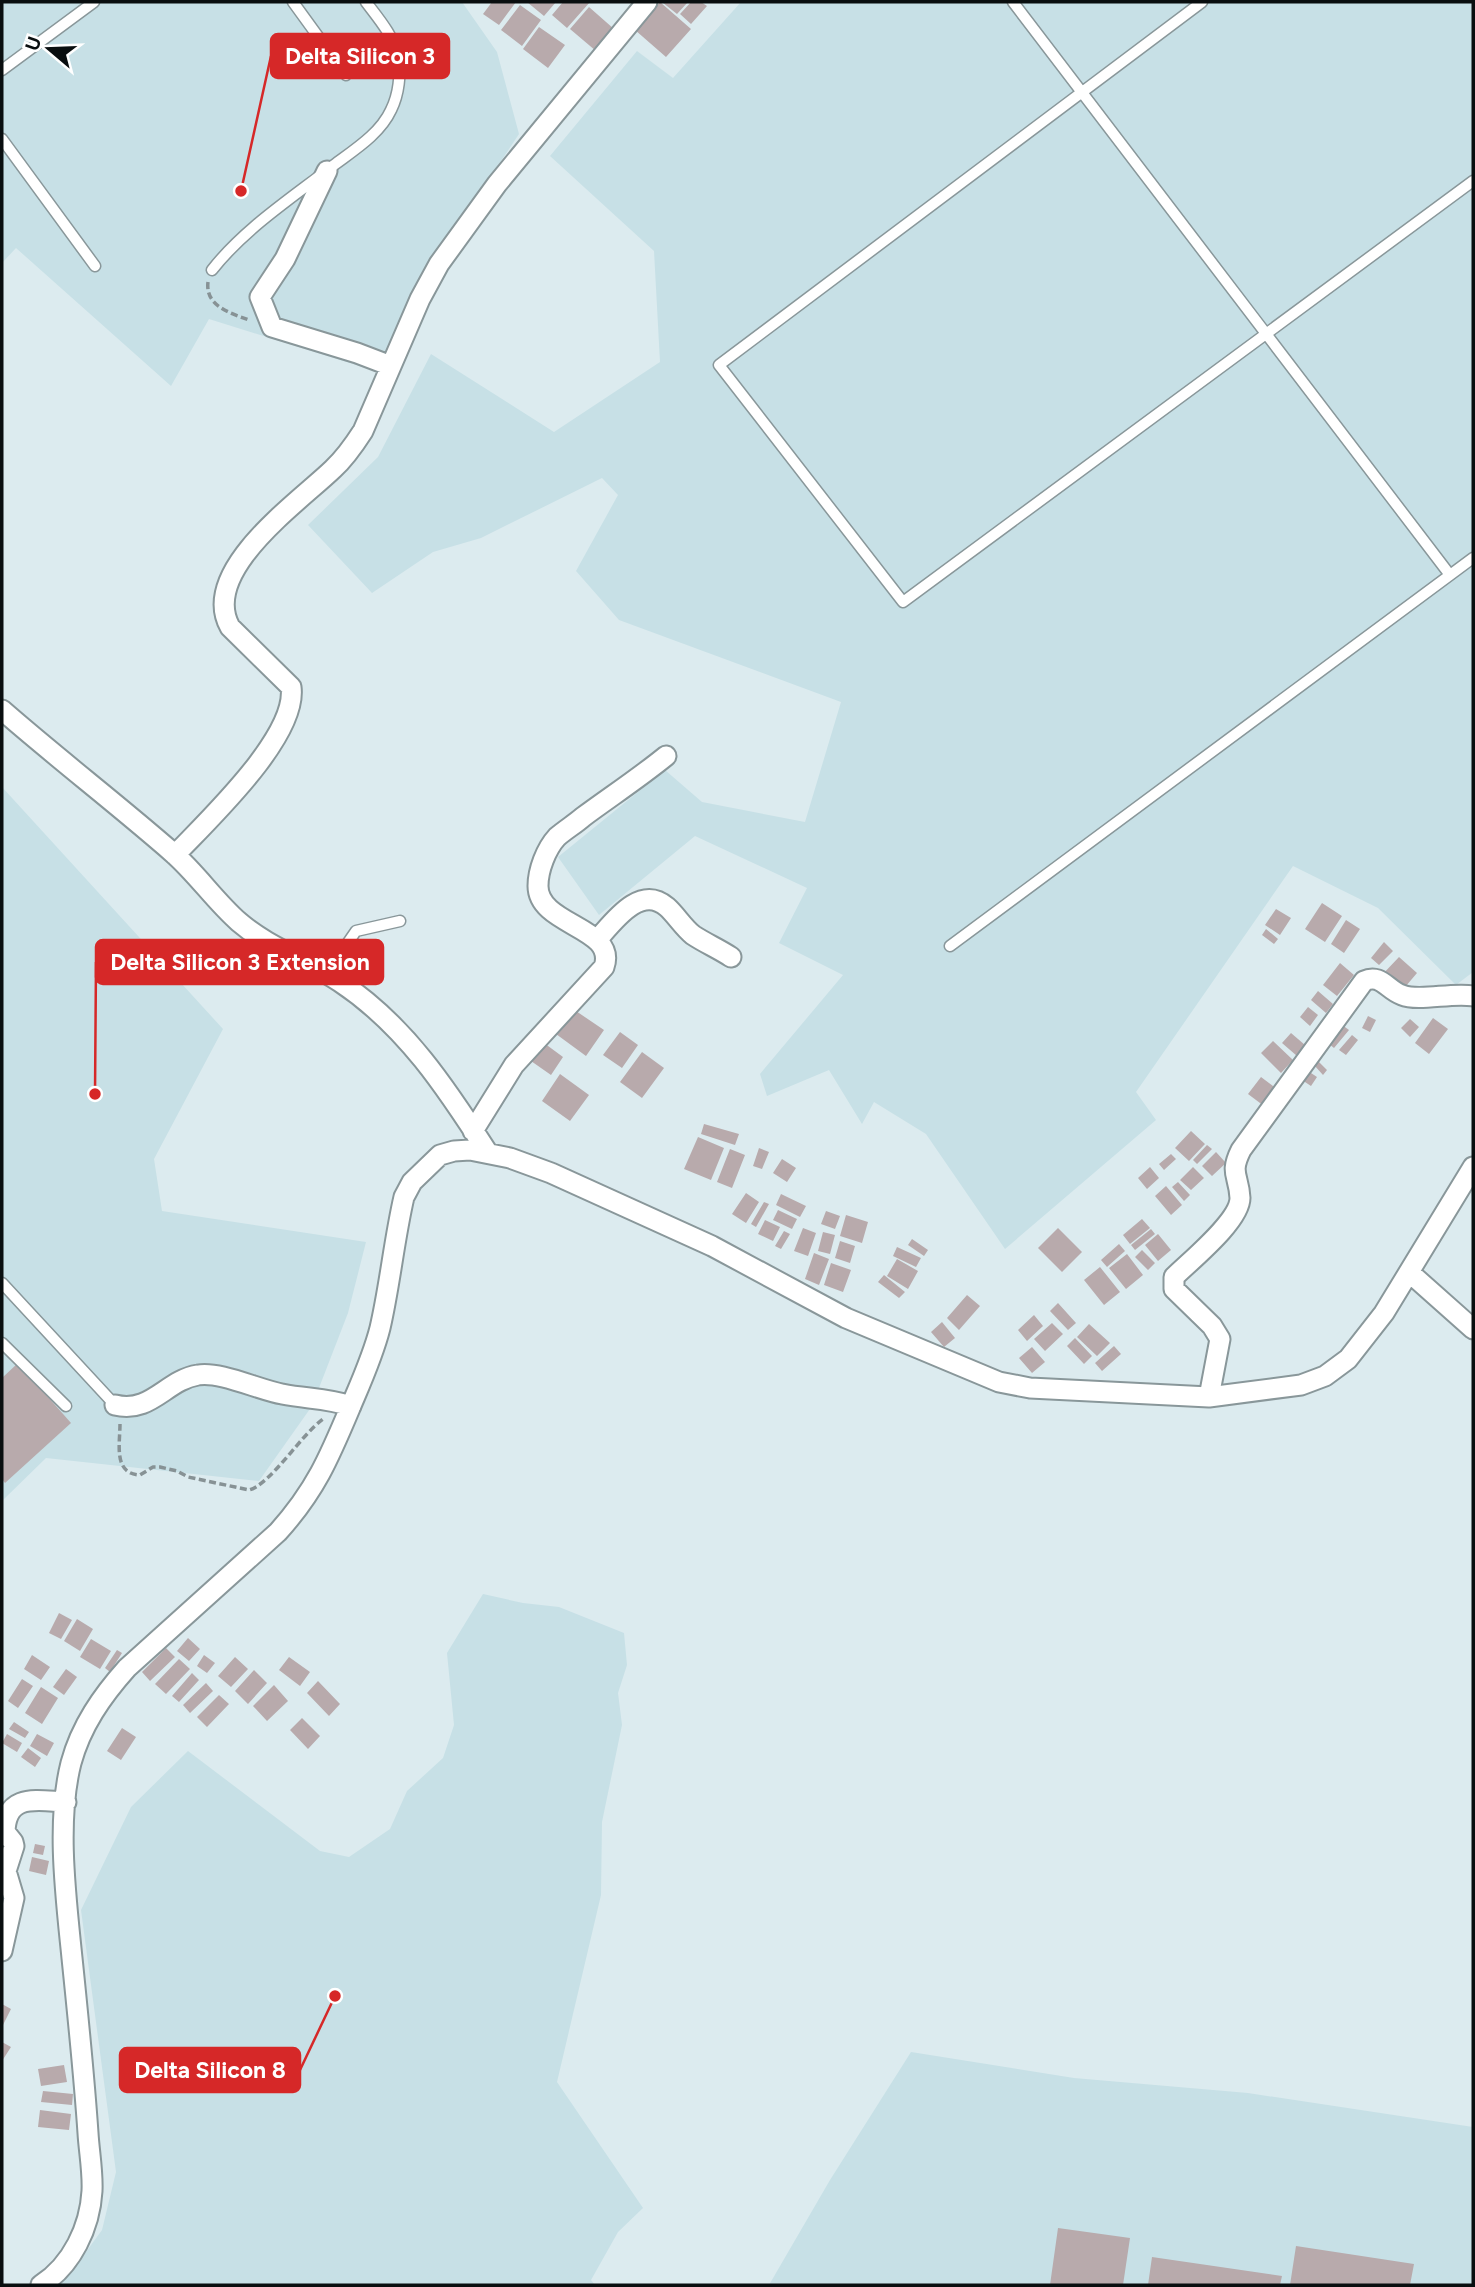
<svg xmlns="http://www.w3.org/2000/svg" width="1475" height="2287" viewBox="0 0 1475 2287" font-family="Figtree,sans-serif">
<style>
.built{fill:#c7e0e6}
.building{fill:#b8aaac}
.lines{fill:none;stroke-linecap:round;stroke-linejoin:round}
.lane-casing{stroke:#89979a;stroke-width:13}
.street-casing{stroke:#89979a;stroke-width:23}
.path{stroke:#879295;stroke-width:3.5;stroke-dasharray:7 3.5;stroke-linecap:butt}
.lane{stroke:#fff;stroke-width:10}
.street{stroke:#fff;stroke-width:19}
.leader{fill:none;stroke:#d62828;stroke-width:2.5}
.callout-dot{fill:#d62828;stroke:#fff;stroke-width:2.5}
.callout{fill:#d62828;stroke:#d62828;stroke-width:2.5}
.callout-label{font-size:23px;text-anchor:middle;font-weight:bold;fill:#fff}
</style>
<rect width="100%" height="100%" fill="#dcebef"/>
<path class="built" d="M2,2H462L497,52L519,134L427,272L385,374L209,319L171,386L16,248L2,263Z
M741,2H1473V972L1456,985L1378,908L1293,866L1136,1092L1156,1120L1005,1249L926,1134L874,1102L862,1124L829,1070L767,1096L760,1074L843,975L779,943L807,888L695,836L599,915L558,857L665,770L702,802L805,822L841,702L619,620L576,571L618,495L602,478L481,538L433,552L372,593L308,525L378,457L431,354L554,432L660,362L654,251L550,156L637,51L673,78Z
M2,787L223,1029L154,1159L162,1211L366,1242L348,1313L312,1406L259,1481L46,1458L2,1501Z
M483,1594L523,1603L559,1607L624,1633L627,1665L618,1693L622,1725L602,1822L601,1895L557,2082L643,2208L618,2232L591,2280L595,2285H48L72,2271L102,2230L116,2172L81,1910L131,1807L188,1751L320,1851L349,1857L390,1829L407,1791L443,1758L454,1725L447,1653Z
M911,2052L1074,2078L1248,2093L1473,2127V2285H769L830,2180Z"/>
<path class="building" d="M492,2H516L499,25L483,14Z
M527,2H556L544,16Z
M563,2H590L567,28L552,15Z
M660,2L691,29L666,57L635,30Z
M662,2H688L677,14Z
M691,2H701L707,6L691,24L680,14Z
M520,5L541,20L522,46L501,30Z
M589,7L614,29L596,51L570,29Z
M539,27L565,45L548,68L523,49Z
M1322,903L1342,916L1325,942L1305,929Z
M1276,909L1291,918L1280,935L1265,925Z
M1346,920L1360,929L1344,953L1331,944Z
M1266,929L1278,939L1274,944L1262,935Z
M1384,942L1393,951L1379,965L1371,958Z
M1399,957L1417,973L1400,993L1381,976Z
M1340,963L1354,975L1337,996L1323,985Z
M1318,991L1333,1004L1326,1013L1311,1000Z
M1308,1007L1318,1015L1310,1026L1300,1017Z
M573,1009L604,1030L586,1056L556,1034Z
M1368,1016L1376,1020L1370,1032L1362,1028Z
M1433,1018L1448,1029L1429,1054L1415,1043Z
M1410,1019L1419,1027L1410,1037L1401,1028Z
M1338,1022L1349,1030L1334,1048L1324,1040Z
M620,1032L638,1045L622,1068L603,1055Z
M1291,1033L1305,1045L1297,1056L1282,1043Z
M1352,1035L1358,1040L1346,1055L1339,1050Z
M1273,1041L1293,1060L1281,1073L1261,1053Z
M544,1043L563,1057L551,1075L531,1061Z
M642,1052L664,1068L642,1098L620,1082Z
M1318,1061L1327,1070L1323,1075L1314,1065Z
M1308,1071L1317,1077L1311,1086L1302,1080Z
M560,1074L589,1095L570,1121L542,1101Z
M1261,1077L1277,1089L1264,1106L1248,1094Z
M704,1124L739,1134L735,1145L701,1134Z
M1191,1131L1205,1144L1189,1161L1175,1148Z
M698,1137L724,1148L711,1180L684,1169Z
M1207,1145L1212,1149L1197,1164L1193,1160Z
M759,1148L769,1152L762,1169L753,1166Z
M730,1149L745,1155L732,1188L717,1182Z
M1216,1152L1226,1163L1212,1176L1202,1166Z
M1171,1154L1176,1159L1164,1170L1159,1164Z
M782,1159L796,1168L787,1182L773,1173Z
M1150,1167L1159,1178L1147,1189L1138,1178Z
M1193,1167L1204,1178L1191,1190L1180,1180Z
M1178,1182L1190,1195L1184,1201L1172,1187Z
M1166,1186L1182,1205L1171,1215L1155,1196Z
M746,1193L759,1202L746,1223L732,1214Z
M781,1194L806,1206L800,1217L776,1205Z
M764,1202L769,1204L756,1227L751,1224Z
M778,1210L797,1219L792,1229L773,1220Z
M826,1211L840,1216L835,1229L821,1224Z
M846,1215L868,1222L862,1243L840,1236Z
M1142,1219L1150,1228L1130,1244L1123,1235Z
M765,1220L780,1227L773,1241L758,1234Z
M803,1228L816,1233L808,1256L794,1251Z
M1058,1228L1082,1252L1062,1272L1038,1248Z
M1151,1229L1155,1234L1135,1250L1131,1245Z
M784,1231L790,1234L781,1249L775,1246Z
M823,1232L835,1235L830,1254L818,1251Z
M1158,1234L1171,1250L1158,1261L1145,1245Z
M912,1239L928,1250L924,1256L908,1245Z
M840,1241L855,1246L850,1263L835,1258Z
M1119,1244L1125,1251L1107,1267L1101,1260Z
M897,1247L921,1258L916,1267L893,1256Z
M1142,1250L1155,1263L1148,1270L1135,1257Z
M814,1253L829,1259L819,1285L805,1279Z
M1127,1254L1143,1275L1126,1289L1109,1268Z
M897,1259L918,1271L908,1289L887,1276Z
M831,1263L851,1270L843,1292L824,1285Z
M1100,1267L1120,1292L1104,1305L1084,1280Z
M884,1275L905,1292L899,1298L878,1282Z
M967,1295L980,1306L959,1330L947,1318Z
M1058,1303L1076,1323L1068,1330L1050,1311Z
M1034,1315L1043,1326L1027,1341L1018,1330Z
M942,1322L955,1338L944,1347L931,1332Z
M1052,1323L1063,1334L1045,1351L1034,1339Z
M1089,1324L1110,1343L1097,1356L1077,1337Z
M1075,1338L1092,1356L1084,1364L1067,1346Z
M1114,1346L1121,1354L1102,1371L1095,1363Z
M1032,1347L1045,1362L1032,1373L1019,1358Z
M18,1363L71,1423L5,1483L2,1479V1378Z
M59,1613L72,1620L61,1639L49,1633Z
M77,1619L93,1629L80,1651L64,1641Z
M188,1638L200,1649L189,1661L177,1651Z
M91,1639L111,1651L100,1669L80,1657Z
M166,1648L175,1657L150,1681L142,1672Z
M117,1650L122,1653L110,1672L105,1668Z
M32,1655L50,1667L41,1680L24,1669Z
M204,1655L215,1663L207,1673L197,1666Z
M235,1657L248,1669L231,1687L218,1676Z
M289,1657L310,1672L300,1686L279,1670Z
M179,1659L190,1669L166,1694L155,1684Z
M66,1669L77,1677L64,1695L53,1687Z
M254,1670L267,1683L248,1704L235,1691Z
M192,1673L199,1680L179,1702L172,1696Z
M22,1679L33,1686L18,1708L8,1701Z
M318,1681L340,1704L329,1716L307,1693Z
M206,1683L213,1691L190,1713L183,1705Z
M274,1685L288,1701L267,1721L253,1706Z
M41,1687L58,1698L42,1724L25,1713Z
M219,1695L229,1704L207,1727L197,1717Z
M302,1718L320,1736L308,1749L290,1730Z
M14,1722L29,1732L25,1738L9,1729Z
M122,1728L136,1737L121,1760L107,1751Z
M7,1734L22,1743L17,1752L2,1743Z
M37,1734L54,1743L47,1756L30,1746Z
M28,1748L41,1758L35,1767L21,1757Z
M35,1844L45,1846L43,1855L33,1853Z
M32,1857L49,1861L46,1875L29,1871Z
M2,2004L11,2009L2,2027Z
M2,2042L11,2047L2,2061Z
M64,2065L67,2082L41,2086L38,2069Z
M43,2091L73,2094L72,2105L41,2102Z
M40,2110L71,2114L69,2130L38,2127Z
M1058,2228L1130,2238L1123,2285H1050Z
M1296,2246L1414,2264L1410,2285H1290Z
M1152,2257L1282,2276L1280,2285H1148Z"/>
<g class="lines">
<defs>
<path id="lane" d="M293,2L346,75
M1013,2L1450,575
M1202,2L719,365L903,602L1473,181
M2,70L94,2
M2,139L95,266
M212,270C245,228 292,198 334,165C354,150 380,134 391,110C399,94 401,74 398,57C394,36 378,18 366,2
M950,946L1473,558
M327,973L356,931L400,921
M2,1283L115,1405
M2,1343L66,1406"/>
<path id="street" d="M327,171L285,259L260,297L272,327L357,353L391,366
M2,710C58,759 117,804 173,853C197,874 215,901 239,922C269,948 308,960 340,982C405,1025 447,1089 488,1153
M175,855C208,820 298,736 291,687L230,627C199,571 299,502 333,469C345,458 354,445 363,431L420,299L439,264L497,184L647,2
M597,940C614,921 640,884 667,907C676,915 683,927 693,935C705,943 719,949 731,957
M473,1131L514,1065L604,967C618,927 538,926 538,886C538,870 546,849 557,837C565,830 575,824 583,817C610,797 639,778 666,756
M1410,1273L1473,1329
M1209,1397L1220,1339L1212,1326L1174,1289V1277C1190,1261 1240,1221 1240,1198C1239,1175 1229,1174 1241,1150L1364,981C1381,973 1387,990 1402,995C1419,1002 1452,992 1473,996
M115,1405C151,1414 166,1380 198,1375C220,1371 259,1390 282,1394C307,1399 327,1398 351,1406
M2,1951L14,1898L6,1871L14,1846L13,1842L5,1832C6,1792 38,1801 66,1802
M41,2285C72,2265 90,2227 92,2191C93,2172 89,2151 88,2133C84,2074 78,2016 72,1958C66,1898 56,1822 71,1763C81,1726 102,1696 127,1668L278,1532C315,1491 329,1458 350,1408C361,1382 373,1356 380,1328C390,1285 394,1240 404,1197L412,1182L440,1155L454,1151L470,1150L510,1158L551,1173L712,1246L846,1318L999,1382L1030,1388L1209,1397L1301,1385L1325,1376L1348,1359L1384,1313L1473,1167"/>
</defs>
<use href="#lane" class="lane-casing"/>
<use href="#street" class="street-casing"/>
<path class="path" d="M208,282C205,306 230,313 249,320
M120,1424C120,1444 113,1474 140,1475L153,1467H160L177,1471L188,1477L249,1490C271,1484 300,1436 323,1419"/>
<use href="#lane" class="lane"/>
<use href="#street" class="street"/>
</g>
<path class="leader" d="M241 191L271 56M95 1094L96 962M335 1996L300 2070"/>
<g class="callout-dot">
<circle cx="241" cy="191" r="7"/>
<circle cx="95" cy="1094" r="7"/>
<circle cx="335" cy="1996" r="7"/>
</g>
<g class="callout">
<rect x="271" y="34" width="178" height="44" rx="7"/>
<rect x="96" y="940" width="287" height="44" rx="7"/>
<rect x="120" y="2048" width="180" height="44" rx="7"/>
</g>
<g class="callout-label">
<text x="360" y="64">Delta Silicon 3</text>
<text x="240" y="970">Delta Silicon 3 Extension</text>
<text x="210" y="2078">Delta Silicon 8</text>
</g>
<rect width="1475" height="2287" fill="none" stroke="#090e0f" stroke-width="7"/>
<g transform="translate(49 49) rotate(289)" stroke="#ffffff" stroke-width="5" paint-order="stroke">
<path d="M0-5L12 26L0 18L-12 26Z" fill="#090e0f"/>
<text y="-10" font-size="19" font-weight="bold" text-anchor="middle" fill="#090e0f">U</text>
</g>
</svg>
